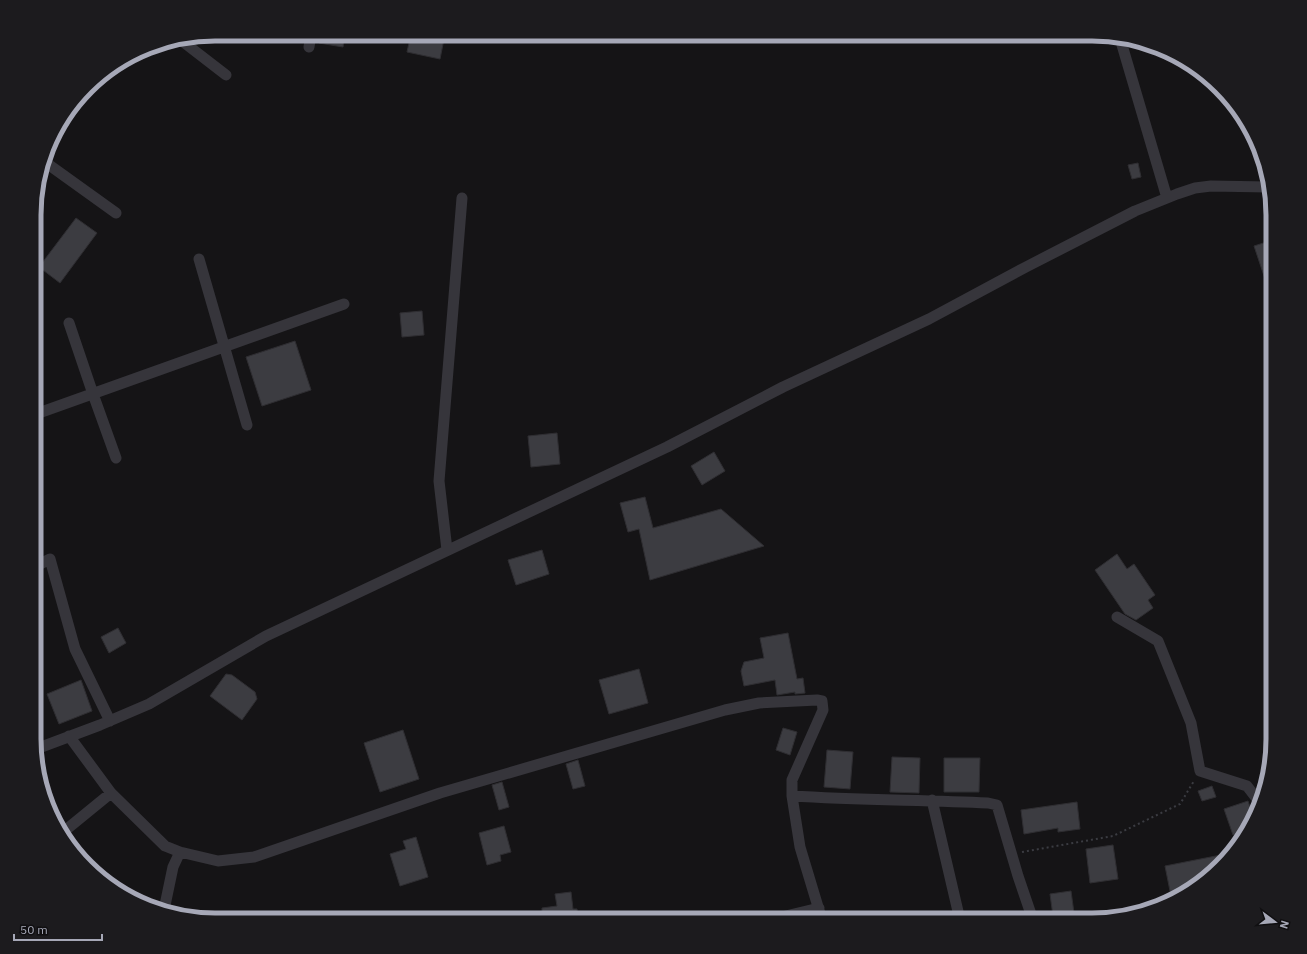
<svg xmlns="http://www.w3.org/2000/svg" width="1307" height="954" viewBox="0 0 1307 954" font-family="'IBM Plex Sans',sans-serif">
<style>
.building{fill:#3c3c41;stroke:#2f2e32}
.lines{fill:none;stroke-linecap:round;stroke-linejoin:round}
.path{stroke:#3b3c42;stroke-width:2;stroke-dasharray:2 3;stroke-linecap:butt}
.minor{stroke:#36353b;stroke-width:11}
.rim{fill:none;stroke:#a6a8b7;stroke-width:5}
</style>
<rect width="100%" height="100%" fill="#151416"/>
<path class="building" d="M320,34H345L343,47L319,43Z
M411,34H445L440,59L407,52Z
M1138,163L1141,177L1132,179L1128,165Z
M76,218L97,233L60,283L39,267Z
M1273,240V297H1271L1254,246Z
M422,311L424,335L402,337L400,313Z
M295,341L311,390L262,406L246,357Z
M557,433L560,464L531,467L528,436Z
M714,452L725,471L702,485L691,466Z
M645,497L653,528L721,509L764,546L650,580L639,529L628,532L620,503Z
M542,550L549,574L516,585L508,560Z
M1117,554L1127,569L1134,564L1155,595L1148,600L1153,608L1136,620L1125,614L1095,570Z
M118,628L126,643L109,653L101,637Z
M788,633L797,679L803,678L805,693L795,694V692L777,695L775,680L744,686L741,671L744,662L764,658L760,638Z
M639,669L648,703L609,714L599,680Z
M226,674L232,675L255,692L257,699L242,720L210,696Z
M81,680L92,711L59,724L47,694Z
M783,728L797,732L790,755L776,750Z
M403,730L419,779L380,792L364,743Z
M827,750L853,752L850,789L824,787Z
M892,757L920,758L919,793L890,792Z
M944,758H980L979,792H944Z
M578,760L585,786L573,789L566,764Z
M502,782L509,807L499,810L492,785Z
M1212,786L1216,797L1202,801L1198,791Z
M1248,801L1253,816L1245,831L1233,835L1224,809Z
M1077,802L1080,829L1058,832V828L1024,834L1021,810Z
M504,826L511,852L500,855L501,861L487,865L479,833Z
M416,837L428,877L400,886L390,854L406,849L403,841Z
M1113,845L1118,879L1090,883L1086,849Z
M1231,853L1217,864L1172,901L1165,866Z
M1071,891L1074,913L1053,916L1050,894Z
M571,892L573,909H577L578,920H536L542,913V908L557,906L555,894Z"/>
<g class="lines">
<path class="path" d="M1022,852L1113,836L1180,804L1194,781"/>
<path class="minor" d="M1121,38L1122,45L1167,198
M182,41L226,75
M309,47L311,34
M45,162L116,213
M199,259L247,425
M69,323L93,394L116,458
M36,414L344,304
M447,550L439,481L462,198
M36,566L50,559L75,649L110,721
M1117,617L1158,641L1191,723L1200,771L1247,786L1260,803
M69,736L111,793L165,846L180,852L218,861L254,857L440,793L725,710L759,703L817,700L822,701L823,710L792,780V796L800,847L822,920
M36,749L100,725L149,704L266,636L667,447L783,387L929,319L1026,267L1135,211L1177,194L1195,188L1211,186L1268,187
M792,796C857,800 923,800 988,803L997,805L1018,876L1033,920
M932,800L960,920
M62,833L111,793
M164,910L173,867L180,852
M769,920L819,908"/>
</g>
<path d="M0 0H1307V954H0ZM215 41H1092A174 174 0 0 1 1266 215V739A174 174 0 0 1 1092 913H215A174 174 0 0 1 41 739V215A174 174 0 0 1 215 41Z" fill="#1c1b1e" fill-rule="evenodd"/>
<path class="rim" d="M215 41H1092A174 174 0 0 1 1266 215V739A174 174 0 0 1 1092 913H215A174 174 0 0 1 41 739V215A174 174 0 0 1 215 41Z"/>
<g transform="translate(1275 922) rotate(106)" stroke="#100f11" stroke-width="3" paint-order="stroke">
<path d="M0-3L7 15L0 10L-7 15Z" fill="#a6a8b7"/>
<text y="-6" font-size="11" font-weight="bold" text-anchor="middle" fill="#a6a8b7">N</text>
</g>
<path d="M14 934v6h88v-6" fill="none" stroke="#a6a8b7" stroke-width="2"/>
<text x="20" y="934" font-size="12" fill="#a6a8b7" stroke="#100f11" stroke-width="3" paint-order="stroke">50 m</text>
</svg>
